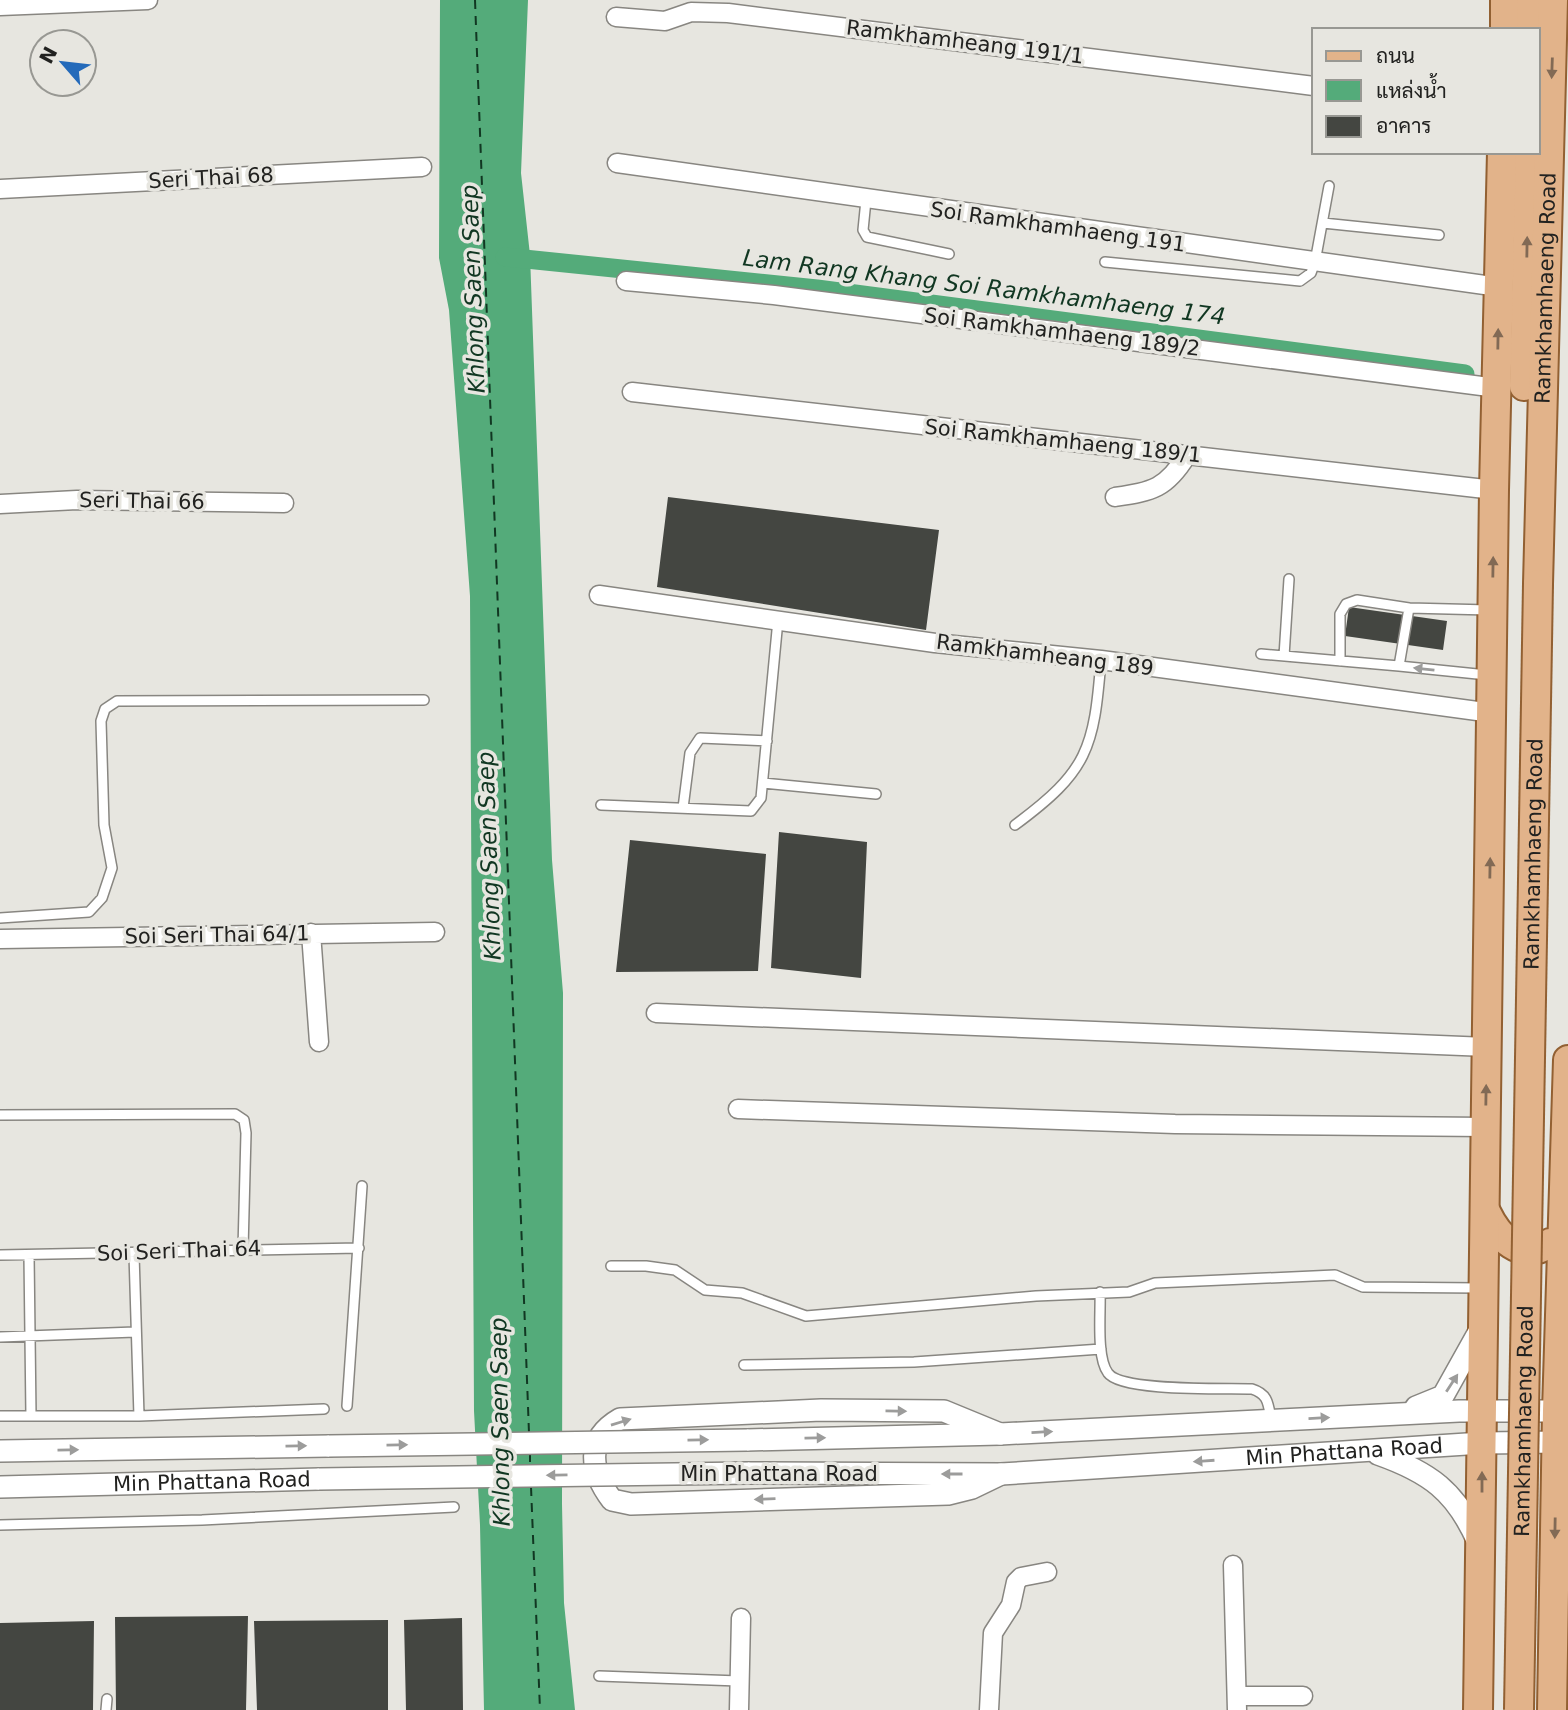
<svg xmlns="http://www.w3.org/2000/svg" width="1568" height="1710" viewBox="0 0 1568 1710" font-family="'DejaVu Sans',Sarabun,sans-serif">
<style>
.water{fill:#54ab7a}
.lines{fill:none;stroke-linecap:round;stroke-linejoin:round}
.canal{stroke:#54ab7a;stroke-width:19}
.ferry{stroke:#113722;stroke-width:2;stroke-dasharray:9 7;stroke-linecap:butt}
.building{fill:#444641}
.service-casing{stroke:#888681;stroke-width:12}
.minor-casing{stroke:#888681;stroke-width:21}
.tertiary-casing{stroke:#888681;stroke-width:24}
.primary-casing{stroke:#926032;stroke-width:32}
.service{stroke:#fff;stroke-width:9}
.minor{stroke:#fff;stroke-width:18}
.tertiary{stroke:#fff;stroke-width:21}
.primary{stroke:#e2b38a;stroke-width:28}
.tertiary-bridge-casing{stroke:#888681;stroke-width:24;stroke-linecap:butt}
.primary-bridge-casing{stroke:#926032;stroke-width:32;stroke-linecap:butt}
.tertiary-bridge{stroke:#fff;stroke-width:21}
.primary-bridge{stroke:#e2b38a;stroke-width:28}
.oneway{fill:#826a55}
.oneway2{fill:#9c9c9b}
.labels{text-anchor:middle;stroke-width:7;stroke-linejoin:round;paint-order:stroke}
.street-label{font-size:21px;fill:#222220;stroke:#e7e6e0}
.water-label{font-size:23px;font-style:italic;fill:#113722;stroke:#e7e6e0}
</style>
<rect width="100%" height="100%" fill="#e7e6e0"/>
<path class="water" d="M440,0H528L521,173L530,255L552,860L563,993L562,1504L564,1603L575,1710H484L480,1525L474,1411L470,596L449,310L439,258Z"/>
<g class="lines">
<path class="canal" d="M505,257L817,289L1465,374"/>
<path class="ferry" d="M475,0L529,1433
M530,1453V1468
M531,1487L540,1710"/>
</g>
<path class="building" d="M668,497L939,530L926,630L657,587Z
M1349,607L1447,621L1443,650L1345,636Z
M779,832L867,842L861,978L771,968Z
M630,840L766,854L758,971L616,972Z
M248,1616L246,1710H116L115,1617Z
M462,1618L463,1710H406L404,1620Z
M388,1620V1710H257L254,1621Z
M94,1621L93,1710H0V1623Z"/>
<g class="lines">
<defs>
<path id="service" d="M866,200L863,230L867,237L949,254
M1323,223L1439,235
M1105,262L1300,281L1311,273L1315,262L1329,186
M1261,654L1399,666
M1284,656L1289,579
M1340,661V614L1346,604L1357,600L1409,608
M1487,675L1399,666L1409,608L1489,610
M763,783L876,794
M601,805L751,811L761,798L778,620
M683,808L690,753L700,738L767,741
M1015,825C1088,771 1094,749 1101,660
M0,918L89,912L102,898L112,868L104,825L101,721L105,709L117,701L424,700
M0,1115L235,1114L244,1120L246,1133L243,1249
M0,1255L359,1248
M29,1255L31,1416
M611,1266H646L675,1270L705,1290L742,1293L806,1316L1036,1296L1129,1292L1155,1283L1335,1275L1363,1287L1479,1288
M1100,1292C1101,1312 1096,1357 1108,1373C1121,1392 1227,1388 1252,1389C1268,1394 1268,1403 1271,1419
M0,1337L135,1332
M744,1365L914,1362L1101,1349
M347,1406L362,1186
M0,1416H139L134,1254
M139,1416L324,1409
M0,1525L202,1520L454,1507
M599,1676L739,1681
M106,1710L107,1699"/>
<path id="minor" d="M0,6L148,0
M616,17L665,21L691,12L728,13L1314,86
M617,163L1499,287
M0,189L422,167
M626,281L774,295L1497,388
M632,392L1494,490
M1115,497C1153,491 1166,489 1187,455
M0,504L77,500L284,503
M599,595L935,643L1101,660L1492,713
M311,933L319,1042
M0,939L435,932
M656,1013L1487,1047
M738,1109L1175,1124L1486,1127
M1233,1565L1237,1710
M1237,1696H1303
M739,1710L741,1618
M989,1710L993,1633L1011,1605L1016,1582L1021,1577L1047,1572"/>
<g id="tertiary">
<path d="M1416,1407L1443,1396L1481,1328"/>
<path d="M1000,1434L944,1411L821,1410L620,1419C585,1439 590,1471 612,1500L631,1504L948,1494L972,1488L1001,1474"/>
<path d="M747,1440L1000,1434L1459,1411H1557"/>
<path d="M0,1451L329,1446"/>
<path d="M1378,1454C1429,1472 1456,1491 1478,1542"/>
<path id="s1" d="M748,1473L1001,1474L1482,1443L1556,1442"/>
<path id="s2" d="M0,1487L319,1479"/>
</g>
<g id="primary">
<path d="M1505,30V0"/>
<path d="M1531,30L1532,0"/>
<path d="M1524,386L1529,152"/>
<path id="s3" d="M1538,584L1553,0"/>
<path d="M1486,1212C1498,1237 1521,1263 1550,1243"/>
<path d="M1478,1710L1494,490L1502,152"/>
<path d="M1552,1710L1557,1411L1568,1060"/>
</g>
</defs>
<use href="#service" class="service-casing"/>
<use href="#minor" class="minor-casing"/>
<use href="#tertiary" class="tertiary-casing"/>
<use href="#primary" class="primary-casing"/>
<use href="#service" class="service"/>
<use href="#minor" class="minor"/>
<use href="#tertiary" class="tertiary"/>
<use href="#primary" class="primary"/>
<defs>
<path id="tertiary-bridge" d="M329,1446L747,1440
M319,1479L748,1473"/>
<g id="primary-bridge">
<path id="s4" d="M1519,1710L1538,584"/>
</g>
</defs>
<use href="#tertiary-bridge" class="tertiary-bridge-casing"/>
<use href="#primary-bridge" class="primary-bridge-casing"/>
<use href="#tertiary-bridge" class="tertiary-bridge"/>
<use href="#primary-bridge" class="primary-bridge"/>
</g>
<defs><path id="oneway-solid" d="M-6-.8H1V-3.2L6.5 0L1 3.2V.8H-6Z" transform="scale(1.75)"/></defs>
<g class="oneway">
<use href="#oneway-solid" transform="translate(1552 68) rotate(92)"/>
<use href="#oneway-solid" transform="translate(1527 247) rotate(-89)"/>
<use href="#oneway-solid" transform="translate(1498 339) rotate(-89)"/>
<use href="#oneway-solid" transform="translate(1493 567) rotate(-89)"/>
<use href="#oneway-solid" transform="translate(1490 868) rotate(-89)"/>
<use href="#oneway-solid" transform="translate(1486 1095) rotate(-89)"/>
<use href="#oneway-solid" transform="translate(1482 1482) rotate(-90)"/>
<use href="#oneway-solid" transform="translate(1555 1528) rotate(91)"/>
</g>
<g class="oneway2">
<use href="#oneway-solid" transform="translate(1424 669) rotate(-174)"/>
<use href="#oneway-solid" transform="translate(1452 1383) rotate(-57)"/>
<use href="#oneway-solid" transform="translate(896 1411) rotate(1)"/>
<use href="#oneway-solid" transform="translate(1319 1418) rotate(-3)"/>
<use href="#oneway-solid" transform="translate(621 1422) rotate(-17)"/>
<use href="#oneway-solid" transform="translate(1042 1432) rotate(-3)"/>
<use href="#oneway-solid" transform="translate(815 1438) rotate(-1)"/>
<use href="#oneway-solid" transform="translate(698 1440) rotate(-1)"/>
<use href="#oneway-solid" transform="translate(397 1445) rotate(-1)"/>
<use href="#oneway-solid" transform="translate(296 1446) rotate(-1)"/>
<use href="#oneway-solid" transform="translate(68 1450) rotate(-1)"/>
<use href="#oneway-solid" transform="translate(1204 1461) rotate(176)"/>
<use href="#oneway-solid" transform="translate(952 1474) rotate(-180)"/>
<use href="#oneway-solid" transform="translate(557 1475) rotate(179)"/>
<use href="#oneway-solid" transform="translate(765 1499) rotate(178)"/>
</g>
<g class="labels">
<g class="street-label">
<text transform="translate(965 42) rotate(7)" y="7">Ramkhamheang 191/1</text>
<text transform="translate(211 178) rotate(-3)" y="7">Seri Thai 68</text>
<text transform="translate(1058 227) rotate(8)" y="7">Soi Ramkhamhaeng 191</text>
<text dy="7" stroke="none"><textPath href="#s3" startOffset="296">Ramkhamhaeng Road</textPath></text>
<text transform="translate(1062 332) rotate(7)" y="7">Soi Ramkhamhaeng 189/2</text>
<text transform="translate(1063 441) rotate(6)" y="7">Soi Ramkhamhaeng 189/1</text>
<text transform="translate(142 501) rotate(1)" y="7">Seri Thai 66</text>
<text transform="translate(1045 655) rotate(7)" y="7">Ramkhamheang 189</text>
<text dy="7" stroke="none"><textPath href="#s4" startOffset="856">Ramkhamhaeng Road</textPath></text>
<text transform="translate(217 935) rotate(-1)" y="7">Soi Seri Thai 64/1</text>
<text transform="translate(179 1251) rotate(-2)" y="7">Soi Seri Thai 64</text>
<text dy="7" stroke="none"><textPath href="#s4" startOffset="289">Ramkhamhaeng Road</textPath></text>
<text dy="7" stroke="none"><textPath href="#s1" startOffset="597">Min Phattana Road</textPath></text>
<text x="779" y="1481">Min Phattana Road</text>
<text dy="7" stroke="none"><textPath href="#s2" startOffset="212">Min Phattana Road</textPath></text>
</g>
<g class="water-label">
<text transform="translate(984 287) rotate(7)" y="8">Lam Rang Khang Soi Ramkhamhaeng 174</text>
<text transform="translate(473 289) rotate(-92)" y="8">Khlong Saen Saep</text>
<text transform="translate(489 856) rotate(-92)" y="8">Khlong Saen Saep</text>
<text transform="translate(500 1422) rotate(-91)" y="8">Khlong Saen Saep</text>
</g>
</g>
<rect x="1312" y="28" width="228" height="126" fill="#e7e6e0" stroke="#989893" stroke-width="2"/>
<rect x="1326" y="51" width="35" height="10" fill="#e2b38a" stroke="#989893" stroke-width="2"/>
<text x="1376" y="63" font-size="21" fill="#222220">ถนน</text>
<rect x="1326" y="80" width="35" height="21" fill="#54ab7a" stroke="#989893" stroke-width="2"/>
<text x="1376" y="98" font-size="21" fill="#222220">แหล่งน้ำ</text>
<rect x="1326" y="116" width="35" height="21" fill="#444641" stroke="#989893" stroke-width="2"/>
<text x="1376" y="133" font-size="21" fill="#222220">อาคาร</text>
<g transform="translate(63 63) rotate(298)"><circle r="33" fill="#e7e6e0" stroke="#989893" stroke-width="2"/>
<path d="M0-5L12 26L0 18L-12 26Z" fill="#246aba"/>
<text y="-10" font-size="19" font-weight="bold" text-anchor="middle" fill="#222220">N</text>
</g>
</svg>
